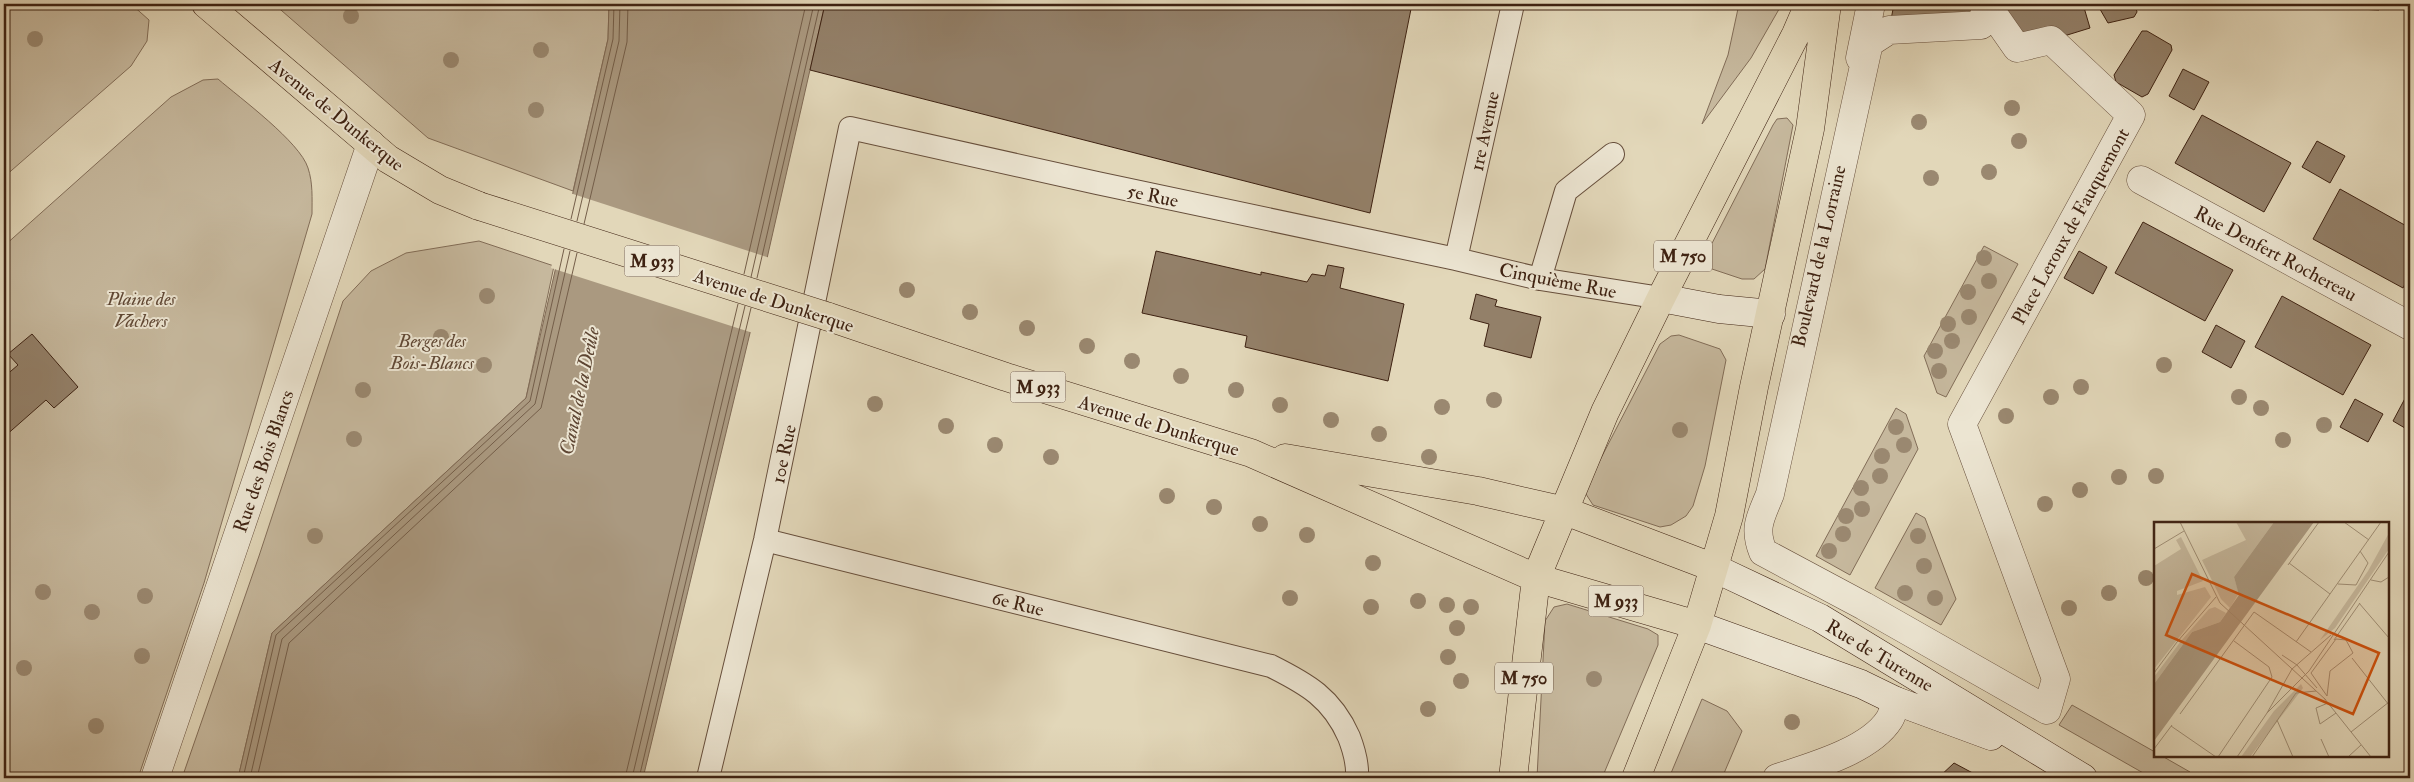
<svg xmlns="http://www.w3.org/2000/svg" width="2414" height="782" viewBox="0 0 2414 782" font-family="'IM FELL Double Pica',serif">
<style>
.green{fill:#c6b89d;stroke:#826d58}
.water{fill:#aa9980;stroke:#7f6954}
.pier{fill:#e2d7b9}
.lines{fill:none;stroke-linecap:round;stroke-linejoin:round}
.shore{stroke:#745e49;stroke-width:1}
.building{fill:#938069;stroke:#3e2212}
.service-casing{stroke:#674f3c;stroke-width:24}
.pedestrian-casing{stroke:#674f3c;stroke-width:29}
.minor-casing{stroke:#674f3c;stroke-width:29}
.secondary-casing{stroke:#3e2212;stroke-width:29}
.primary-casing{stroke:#3e2212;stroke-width:29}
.service{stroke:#ece5d2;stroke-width:22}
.pedestrian{stroke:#ece5d2;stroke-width:28}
.minor{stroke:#ece5d2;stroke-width:28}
.secondary{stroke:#ece5d2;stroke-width:28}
.primary{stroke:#e2d7b9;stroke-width:28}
.primary-bridge-casing{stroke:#3e2212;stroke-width:29;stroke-linecap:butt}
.primary-bridge{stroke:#e2d7b9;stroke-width:28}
.tree{fill:#9a8870}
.labels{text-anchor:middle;stroke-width:4;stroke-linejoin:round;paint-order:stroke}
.shield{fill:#ece5d2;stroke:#725c4c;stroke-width:1}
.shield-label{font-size:18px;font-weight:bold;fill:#3e2212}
.street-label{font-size:19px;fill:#3e2212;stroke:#ece5d2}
.park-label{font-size:19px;font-style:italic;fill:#604835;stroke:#ece5d2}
.water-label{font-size:20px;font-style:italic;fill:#5e4633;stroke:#ece5d2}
.inset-road{fill:none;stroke:#a08f76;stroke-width:1}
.view{fill:#ce510d;fill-opacity:0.15;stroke:#ce510d;stroke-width:2.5}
.inset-edge{fill:none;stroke:#3e2212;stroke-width:2.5}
</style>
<rect width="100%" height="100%" fill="#e2d7b9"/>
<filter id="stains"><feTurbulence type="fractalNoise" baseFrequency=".004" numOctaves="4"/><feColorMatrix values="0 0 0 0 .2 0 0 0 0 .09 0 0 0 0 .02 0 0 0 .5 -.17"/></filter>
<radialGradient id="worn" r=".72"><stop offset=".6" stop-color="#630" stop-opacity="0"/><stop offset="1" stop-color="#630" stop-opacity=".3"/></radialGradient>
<path class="green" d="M4,4H131L149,20L147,41L131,66L4,177Z
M274,4H609L608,39L573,191L428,138Z
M1739,4H1782L1751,58L1702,124L1728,55Z
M218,79C240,98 300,142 308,168C313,183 312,198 312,214L204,583L138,778H4V246L171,97L203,80Z
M1787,118L1793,125L1765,269L1754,279H1742L1712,269L1707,253L1773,125L1777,119Z
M479,241L554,266L526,398L272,633L238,778H182L259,556L343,301L371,271L406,253Z
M1984,246L2018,264L1946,397L1937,393L1924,356Z
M1679,335L1720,349L1726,360L1705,466L1693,506L1686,516L1671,525L1660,527L1593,505L1584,491L1660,344L1671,336Z
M1896,408L1906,414L1918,449L1850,575L1816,556Z
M1916,513L1925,518L1956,599L1941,625L1875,588Z
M1567,604L1648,629L1658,635V645L1602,778H1537L1545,621L1554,607Z
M1702,699L1727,711L1742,731L1722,778H1669Z
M2072,705L2155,752V756H2162L2190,772L2192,778H2152L2059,725Z"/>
<path class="water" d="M609,4H825L750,333L643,778H238L272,633L526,398L608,39Z"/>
<path class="pier" d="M570,193L770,258L753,333L551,268Z"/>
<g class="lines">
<path class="shore" d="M571,219L613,39L614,4
M577,221L619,41L620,4
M584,224L627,42L628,4
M744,274L806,4
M751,277L814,4
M757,278L820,4
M243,778L276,635L530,401L564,249
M250,778L282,639L535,404L570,251
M257,778L289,643L541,408L577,253
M625,778L738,304
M632,778L745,306
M639,778L751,308"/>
</g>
<path class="building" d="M825,4H1412L1370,213L810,70Z
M1894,4H2083L2090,28L2051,40L1983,23L1889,30Z
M2097,4H2135L2137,12L2134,17L2108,23Z
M2292,4H2383L2379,10L2293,6Z
M2142,31H2147L2171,45L2172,50L2148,94L2142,97L2116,82L2114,75Z
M2183,69L2209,82L2194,110L2169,96Z
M2202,115L2291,163L2264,212L2175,163Z
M2317,141L2345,156L2330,183L2302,167Z
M2340,189L2410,228V274L2403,288L2313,239Z
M2143,222L2233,270L2205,321L2115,273Z
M1156,251L1261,275V272L1307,282L1312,274L1325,276L1328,265L1344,268L1340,288L1404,304L1388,381L1245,347L1247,336L1142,313Z
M2079,251L2107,267L2093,294L2064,278Z
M1476,294L1497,300L1495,306L1541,317L1531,358L1484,346L1489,324L1470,319Z
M2282,296L2371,345L2343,395L2255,347Z
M2216,325L2245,341L2231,368L2202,352Z
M32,334L78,387L54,408L46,400L4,437V377L18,365L8,354Z
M2410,389V431L2393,421Z
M2355,399L2383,414L2368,442L2340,427Z
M1954,763L1982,778H1938Z"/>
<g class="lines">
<defs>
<path id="service" d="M1456,259L1513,4
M1540,279L1566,191L1613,154
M765,540L1271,666C1307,684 1332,698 1349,737C1354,750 1358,764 1357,778
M708,778L765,540L850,128L1097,183L1456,259L1540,279L1661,298"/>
<path id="pedestrian" d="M1987,5L2017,48L2051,40L2131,115L1962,424L2056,679L2047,710L1864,606L1763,552C1753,527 1761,517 1770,494L1869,43L1889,30L1981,25Z
M1860,58L1871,4
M155,778L371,144"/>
<path id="minor" d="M2141,180L2410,326
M1777,778C1810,767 1869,751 1889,720C1893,714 1894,707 1896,701"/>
<path id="secondary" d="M1661,298L1719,309L1771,314
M1712,567L1820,618L2083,778
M1697,625L1861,684L1896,701L1991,736"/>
<path id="primary" d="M206,4L388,159L440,190L479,206
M826,316L1006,377L1251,453L1536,578L1697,625
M1285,458L1478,491L1565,511L1712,567
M1513,778L1536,578L1605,412L1661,298L1796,34L1809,4
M1636,778L1697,625L1729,516L1754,387L1810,129L1827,4"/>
</defs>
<use href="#service" class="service-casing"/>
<use href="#pedestrian" class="pedestrian-casing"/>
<use href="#minor" class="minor-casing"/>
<use href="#secondary" class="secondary-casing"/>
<use href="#primary" class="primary-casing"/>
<use href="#service" class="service"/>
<use href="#pedestrian" class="pedestrian"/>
<use href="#minor" class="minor"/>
<use href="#secondary" class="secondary"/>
<use href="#primary" class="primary"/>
<defs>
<path id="primary-bridge" d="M479,206L826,316"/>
</defs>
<use href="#primary-bridge" class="primary-bridge-casing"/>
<use href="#primary-bridge" class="primary-bridge"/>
</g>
<g class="tree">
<circle cx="351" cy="16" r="8"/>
<circle cx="35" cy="39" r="8"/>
<circle cx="541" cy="50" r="8"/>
<circle cx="451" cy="60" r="8"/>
<circle cx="2012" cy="108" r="8"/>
<circle cx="536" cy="110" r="8"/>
<circle cx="1919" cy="122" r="8"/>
<circle cx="2019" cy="141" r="8"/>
<circle cx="1989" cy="172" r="8"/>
<circle cx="1931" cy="178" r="8"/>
<circle cx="1984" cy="258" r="8"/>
<circle cx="1989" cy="281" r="8"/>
<circle cx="907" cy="290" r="8"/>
<circle cx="1968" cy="292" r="8"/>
<circle cx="487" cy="296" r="8"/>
<circle cx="970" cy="312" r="8"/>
<circle cx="1969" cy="317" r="8"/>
<circle cx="1948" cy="324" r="8"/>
<circle cx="1027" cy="328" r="8"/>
<circle cx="441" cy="337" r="8"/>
<circle cx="1952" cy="341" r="8"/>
<circle cx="1087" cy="346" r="8"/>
<circle cx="1935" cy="351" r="8"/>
<circle cx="1132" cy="361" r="8"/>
<circle cx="484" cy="365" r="8"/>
<circle cx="2164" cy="365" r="8"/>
<circle cx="1939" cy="371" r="8"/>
<circle cx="1181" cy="376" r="8"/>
<circle cx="2081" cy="387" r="8"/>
<circle cx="363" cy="390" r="8"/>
<circle cx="1236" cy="390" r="8"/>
<circle cx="2051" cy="397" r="8"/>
<circle cx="2239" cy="397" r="8"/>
<circle cx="1494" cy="400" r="8"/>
<circle cx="875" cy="404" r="8"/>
<circle cx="1280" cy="405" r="8"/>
<circle cx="1442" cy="407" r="8"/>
<circle cx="2261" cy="408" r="8"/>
<circle cx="2006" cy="416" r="8"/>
<circle cx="1331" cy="420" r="8"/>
<circle cx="2324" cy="425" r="8"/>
<circle cx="946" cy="426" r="8"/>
<circle cx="1896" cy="427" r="8"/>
<circle cx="1680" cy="430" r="8"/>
<circle cx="1379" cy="434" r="8"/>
<circle cx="354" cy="439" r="8"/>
<circle cx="2283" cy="440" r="8"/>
<circle cx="995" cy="445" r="8"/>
<circle cx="1904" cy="445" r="8"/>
<circle cx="1882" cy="456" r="8"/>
<circle cx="1051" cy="457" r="8"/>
<circle cx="1429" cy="457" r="8"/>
<circle cx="1880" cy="476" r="8"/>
<circle cx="2156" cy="476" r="8"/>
<circle cx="2119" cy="477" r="8"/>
<circle cx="1861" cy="488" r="8"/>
<circle cx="2080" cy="490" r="8"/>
<circle cx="1167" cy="496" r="8"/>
<circle cx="2045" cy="504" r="8"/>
<circle cx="1214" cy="507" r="8"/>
<circle cx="1862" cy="509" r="8"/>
<circle cx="1846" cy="516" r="8"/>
<circle cx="1260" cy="524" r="8"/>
<circle cx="1843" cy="534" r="8"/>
<circle cx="1307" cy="535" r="8"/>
<circle cx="315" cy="536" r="8"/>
<circle cx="1918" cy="536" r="8"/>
<circle cx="1829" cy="551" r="8"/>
<circle cx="1373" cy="563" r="8"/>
<circle cx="1924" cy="566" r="8"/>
<circle cx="2146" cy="578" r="8"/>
<circle cx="43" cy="592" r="8"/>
<circle cx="1905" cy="593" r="8"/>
<circle cx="2109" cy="593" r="8"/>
<circle cx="145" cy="596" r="8"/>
<circle cx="1290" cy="598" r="8"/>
<circle cx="1935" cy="598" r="8"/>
<circle cx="1418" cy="601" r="8"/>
<circle cx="1447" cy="605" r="8"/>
<circle cx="1371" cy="607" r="8"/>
<circle cx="1471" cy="607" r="8"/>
<circle cx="2069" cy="608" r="8"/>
<circle cx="92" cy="612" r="8"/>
<circle cx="1457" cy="628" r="8"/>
<circle cx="142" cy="656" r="8"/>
<circle cx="1448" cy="657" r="8"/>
<circle cx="24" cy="668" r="8"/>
<circle cx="1594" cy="679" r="8"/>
<circle cx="1461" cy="681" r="8"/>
<circle cx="1428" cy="709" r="8"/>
<circle cx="1792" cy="722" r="8"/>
<circle cx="96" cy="726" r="8"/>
</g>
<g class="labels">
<g class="shield">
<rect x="1654" y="240.5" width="58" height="31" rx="4"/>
<rect x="624.5" y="245.5" width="55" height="31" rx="4"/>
<rect x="1010.5" y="371.5" width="55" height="31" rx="4"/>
<rect x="1588.5" y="585.5" width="55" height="31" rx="4"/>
<rect x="1495" y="662.5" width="58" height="31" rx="4"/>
</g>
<g class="shield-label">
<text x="1683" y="262">M 750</text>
<text x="652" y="267">M 933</text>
<text x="1038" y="393">M 933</text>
<text x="1616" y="607">M 933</text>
<text x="1524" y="684">M 750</text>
</g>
<g class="street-label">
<text transform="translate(337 114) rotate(39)" y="7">Avenue de Dunkerque</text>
<text transform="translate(1484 131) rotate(-78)" y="7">1re Avenue</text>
<text transform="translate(1153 195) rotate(12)" y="7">5e Rue</text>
<text transform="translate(2070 226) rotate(-61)" y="7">Place Leroux de Fauquemont</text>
<text transform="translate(2276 253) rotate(28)" y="7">Rue Denfert Rochereau</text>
<text transform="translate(1818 256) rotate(-77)" y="7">Boulevard de la Lorraine</text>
<text transform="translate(1558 280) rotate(11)" y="7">Cinquième Rue</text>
<text transform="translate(774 300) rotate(18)" y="7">Avenue de Dunkerque</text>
<text transform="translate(1159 425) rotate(17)" y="7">Avenue de Dunkerque</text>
<text transform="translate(783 454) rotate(-78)" y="7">10e Rue</text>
<text transform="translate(263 461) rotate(-71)" y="7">Rue des Bois Blancs</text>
<text transform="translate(1018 603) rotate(14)" y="7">6e Rue</text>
<text transform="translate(1880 655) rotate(31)" y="7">Rue de Turenne</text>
</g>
<g class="park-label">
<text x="141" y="305">Plaine des<tspan x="141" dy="22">Vachers</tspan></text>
<text x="432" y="347">Berges des<tspan x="432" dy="22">Bois-Blancs</tspan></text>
</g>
<g class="water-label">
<text transform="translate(579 391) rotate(-78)" y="7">Canal de la Deûle</text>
</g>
</g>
<g transform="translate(2154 522)">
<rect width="235" height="235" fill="#e2d7b9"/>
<path d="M82,0H120L80,55L85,71L76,86L67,77L48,38L92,18ZM235,11V27L181,106L166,118L214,49ZM27,15L49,59L23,69V73L51,65L57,75L0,147V44L27,27L22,18ZM61,85L72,91L66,100L38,110L0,162V155L27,119L55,87ZM147,162L149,166L96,235H87L120,189Z" fill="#c6b89d"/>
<path d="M120,0H160L0,219V162L38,110L66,100L85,73L80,55Z" fill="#aa9980"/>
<path class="inset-road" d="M26,0L66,81L172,178M190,0L215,18M0,27L30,9M135,41L176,72M134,43L165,0M217,58L227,60L235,55M184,62L202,63L214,41L206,29M205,81L235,116M182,117L192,118L199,131L176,149L173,174L157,151ZM180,118L206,81M142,120L227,0M128,133L143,143L163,166M198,136L235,183M0,151L23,120L62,75M170,176L217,235M174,181L162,186L166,202L182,191M113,191L155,149L235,30M26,192L100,90L157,130M123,198L139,235M17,204L62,235M197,210L235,180M167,217L175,235M0,227L18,203M64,235L118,155L115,145L80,119M83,235L113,191L138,147L177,113M98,235L142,171L162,169M194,235L207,223"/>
<path class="view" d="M38,52L225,131L199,192L12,113Z"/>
<rect width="235" height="235" class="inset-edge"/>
</g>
<rect width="2414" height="782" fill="none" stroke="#e2d7b9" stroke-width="20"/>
<rect x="5" y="5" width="2404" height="772" fill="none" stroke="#3e2212" stroke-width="2.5"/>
<rect x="10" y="10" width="2394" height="762" fill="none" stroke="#3e2212"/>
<rect width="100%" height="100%" filter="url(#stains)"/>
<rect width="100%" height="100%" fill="url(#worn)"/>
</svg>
